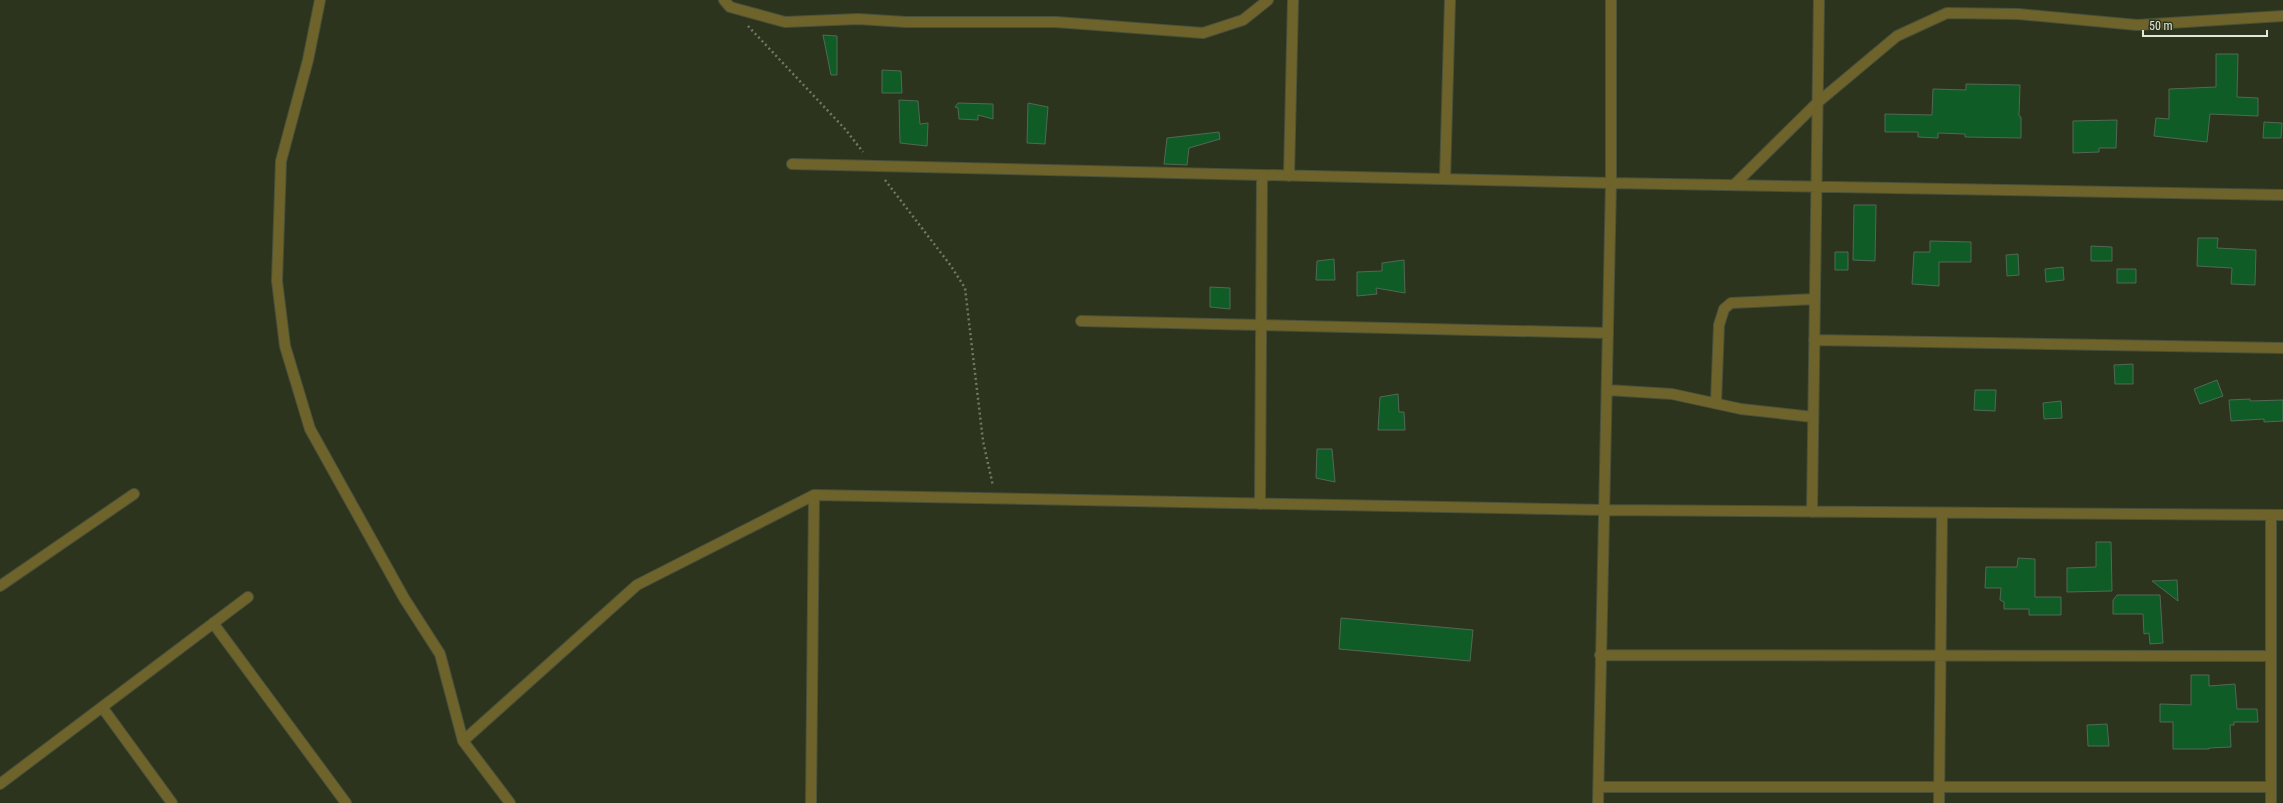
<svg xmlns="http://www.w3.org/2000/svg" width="2283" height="803" viewBox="0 0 2283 803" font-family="'Roboto Condensed',sans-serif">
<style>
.building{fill:#0f5c26;stroke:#526855}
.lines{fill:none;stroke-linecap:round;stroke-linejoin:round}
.minor-casing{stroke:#4a513b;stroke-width:12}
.path{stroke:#717864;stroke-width:2.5;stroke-dasharray:2 3;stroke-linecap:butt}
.minor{stroke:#6e632b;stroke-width:10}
</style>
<rect width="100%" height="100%" fill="#2d341d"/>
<path class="building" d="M823,35L837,36V75H831Z
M2216,54H2238L2237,97L2258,98V116L2210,114L2207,142L2154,136L2156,118L2169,119V89L2216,87Z
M882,70L901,71L902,93H882Z
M1966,84L2020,85L2019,116L2021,117V138L1965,137V134L1938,133V138L1918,137V132H1885V114L1932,115L1933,89L1966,90Z
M899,100L918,101L920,124L928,123L927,146L900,143Z
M958,103L993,104V119L978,115V120L959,119L958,108L955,107Z
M1028,103L1048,107L1045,144L1027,143Z
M2117,120L2116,148H2099V152L2073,153V121Z
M2264,122L2282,123L2281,138H2263Z
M1219,132L1220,139L1189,148L1187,165L1164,164L1167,138Z
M1854,205H1876L1875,261L1853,260Z
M2198,238H2218L2217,248L2256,250L2255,285L2231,284L2232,268L2197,266Z
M1930,241L1971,242V262H1939V286L1912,284L1914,252H1930Z
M2091,246L2112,247V261H2091Z
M1835,252H1848V270H1835Z
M2018,254L2019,275L2007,276L2006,255Z
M1334,259L1335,280H1316L1317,261Z
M1404,260L1405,293L1376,288L1377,294L1357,296V272L1382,271V263Z
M2063,267L2064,280L2046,282L2045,269Z
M2117,269H2136V283H2117Z
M1210,287L1230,288V309L1210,307Z
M2133,364V384H2115L2114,365Z
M2217,380L2223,396L2200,404L2194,389Z
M1975,390H1996L1995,411L1974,410Z
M1398,394L1399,412H1404L1405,430H1378L1380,397Z
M2250,399V401L2283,400V421L2264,422V419L2231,421L2229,400Z
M2061,401L2062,418L2044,419L2043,403Z
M1317,449H1332L1335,482L1316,478Z
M2096,542H2111L2112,591L2067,592V568L2096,567Z
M2018,558L2035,559V597H2061V615H2029V609H2004V602L2000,600L2001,588H1985L1986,567H2017Z
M2177,580L2178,601L2152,581Z
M2117,595H2160L2163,643L2150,644L2149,633L2144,634L2143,614H2113V600Z
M1341,618L1473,630L1470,661L1339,649Z
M2191,675H2209V686L2235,684L2237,709H2257L2258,722H2234V725H2230L2231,747L2209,748V749H2173V722H2160V704L2191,705Z
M2107,724L2109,746H2088L2087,725Z"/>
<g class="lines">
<defs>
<path id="minor" d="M320,0L308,60L281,161L277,281L285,346L310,429L404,598L440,654L463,741L510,803
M724,0L730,7L785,22L858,19L906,22H1056L1203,33L1243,20L1268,0
M792,164L1611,183L2283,195
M1289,176L1293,0
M1445,179L1450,0
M1734,185L1817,103L1897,36L1947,13L2018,14L2137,25L2283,16
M1081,321L1608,333
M1814,340L2283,348
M1607,390L1672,394L1741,409L1813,417
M1716,402L1719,325L1724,309L1731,303L1815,299
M1260,504L1262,175
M1812,512L1819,0
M0,586L134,494
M213,623L346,803
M1600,655L2271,656
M102,707L172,803
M463,741L637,585L814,495L1604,510L2283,515
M0,784L248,597
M1599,787H2271
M811,803L814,495
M1598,803L1611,183V0
M1939,803L1942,513
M2271,803V515"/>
</defs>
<use href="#minor" class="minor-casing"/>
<path class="path" d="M748,26L845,129L863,152
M885,180L951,266L965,288L983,441L993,486"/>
<use href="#minor" class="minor"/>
</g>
<path d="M2143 30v6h124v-6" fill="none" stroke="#e2e7d9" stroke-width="2"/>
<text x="2149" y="30" font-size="12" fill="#e2e7d9" stroke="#2d341d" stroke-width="3" paint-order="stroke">50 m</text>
</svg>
